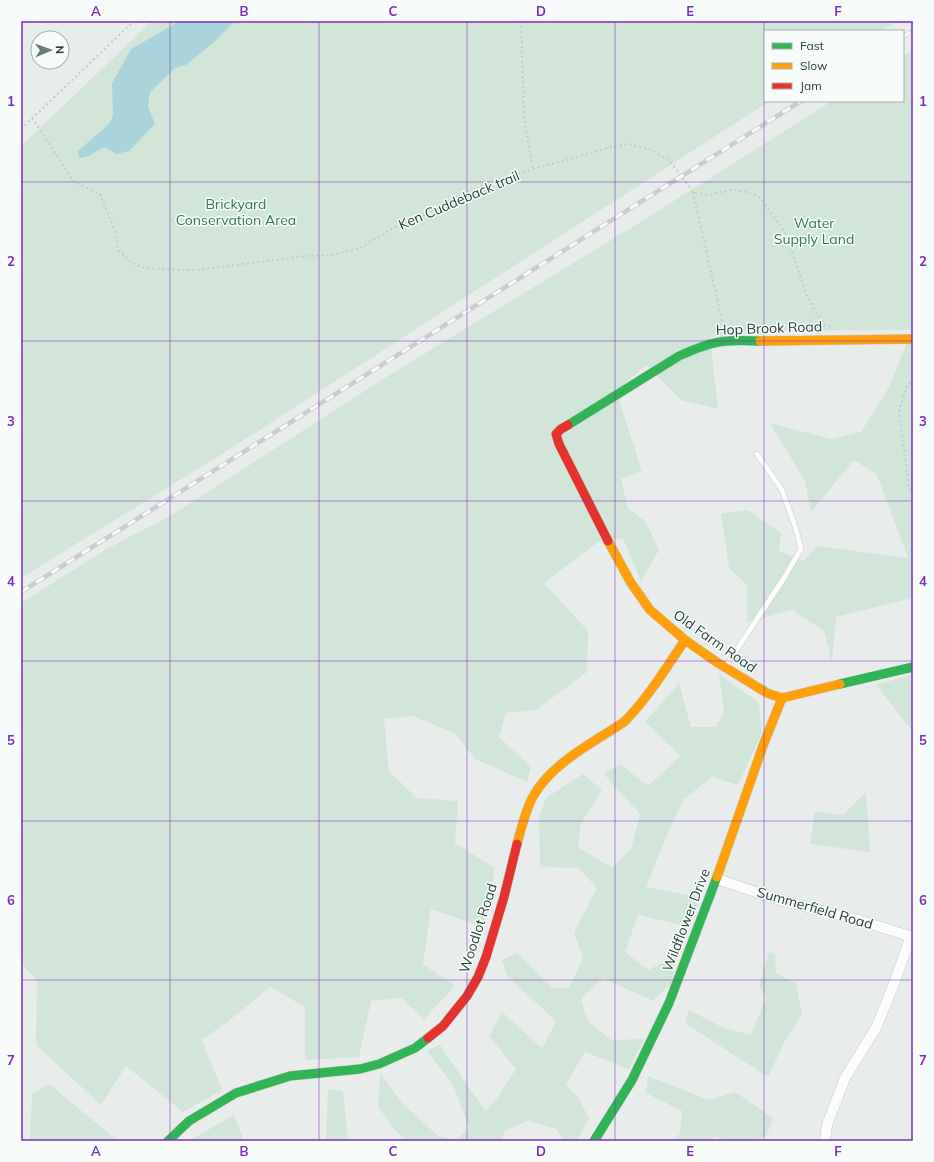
<svg xmlns="http://www.w3.org/2000/svg" width="934" height="1162" viewBox="0 0 934 1162" font-family="Mulish,sans-serif">
<style>
.green{fill:#d1e6d8}
.water{fill:#a9d4db}
.lines{fill:none;stroke-linecap:round;stroke-linejoin:round}
.lane-casing{stroke:#c5cac8;stroke-width:6}
.street-casing{stroke:#c5cac8;stroke-width:11}
.fast-casing{stroke:#c3cbc8;stroke-width:10}
.slow-casing{stroke:#c3cbc8;stroke-width:10}
.jam-casing{stroke:#c3cbc8;stroke-width:10}
.path{stroke:#c3ccca;stroke-width:2;stroke-dasharray:2 3;stroke-linecap:butt}
.lane{stroke:#fcfcfc;stroke-width:5}
.street{stroke:#fcfcfc;stroke-width:10}
.fast{stroke:#30b455;stroke-width:9}
.slow{stroke:#ff9f0a;stroke-width:9}
.jam{stroke:#e5322d;stroke-width:9}
.rail-casing{stroke:#c9cdcc;stroke-width:4.5}
.rail{stroke:#f7fbf9;stroke-width:3;stroke-dasharray:9;stroke-linecap:butt}
.grid{fill:none;stroke:#7b2cbf;stroke-width:1;stroke-opacity:0.55}
.labels{text-anchor:middle;stroke-width:3;stroke-linejoin:round;paint-order:stroke}
.street-label{font-size:14px;fill:#24423a;stroke:#f7fbf9}
.park-label{font-size:14px;fill:#2d7a4b;stroke:#f7fbf9}
.neatline{fill:none;stroke:#7b2cbf;stroke-width:1.5}
.grid-label{font-size:13px;text-anchor:middle;font-weight:bold;fill:#7b2cbf}
</style>
<rect width="100%" height="100%" fill="#e8edeb"/>
<path class="green" d="M152,21H898L882,31H765V101H770L222,454L21,578V146Z
M913,50V598L836,617L832,662L824,631L792,610L747,622V585L729,568L721,514L748,510L781,533L779,551L804,561L817,546L908,558L877,475L854,460L811,512L805,481L770,423L831,439L861,432L889,387L912,330L755,331L710,337L718,409L681,400L646,365L616,391L642,471L621,479L628,508L646,522L659,550L641,581L623,538L598,542L544,583L588,631L587,672L536,710L506,713L499,737L531,767L527,782L475,759L456,734L413,716L384,719L389,771L417,798L458,801L455,843L495,868L483,927L431,909L423,964L455,986L424,1019L401,998L371,1001L359,1057L305,1060V1007L270,987L230,1020L202,1040L222,1090L183,1112L126,1066L101,1105L36,1045L37,981L21,963V603L108,548L170,516L388,376L634,226L832,101H903V56Z
M719,674L759,703L762,733L738,785L712,777L683,800L666,837L646,887L700,897L690,927L638,915L625,952L648,970L677,956L671,983L653,1001L603,978L581,998L587,1020L611,1040L644,1039L629,1069L585,1052L566,1084L579,1099L589,1118L577,1141H564L556,1129L528,1121L504,1131L502,1141H407L397,1132L378,1107L380,1073L404,1105L438,1136L456,1140L469,1128L454,1087L427,1050L440,1045L485,1111L497,1098L516,1069L489,1036L502,1012L542,1048L556,1021L507,976L502,960L517,953L553,988H569L583,958L574,933L597,888L578,868L540,867L539,816L546,798L583,774L602,790L581,823L578,847L612,868L631,849L640,814L604,774L620,764L648,786L681,756L645,722L679,683L691,727H716L724,711Z
M913,674V732L876,685Z
M866,792L870,852L810,844L815,811L843,815Z
M769,952L775,953L776,973L796,983L802,1015L785,1041L768,1077L685,1023L689,1010L722,1027L751,1035L766,997L759,986Z
M648,1076L709,1100L735,1092L773,1118L767,1135L754,1141H729L714,1136L711,1141H674L680,1133L682,1111L646,1093Z
M49,1084L118,1141H28L30,1140L32,1094Z
M328,1089L343,1092L348,1141H326Z
M234,1115L244,1141H196L192,1139Z"/>
<path class="water" d="M180,21H235L214,42L186,65L175,68L150,92L148,107L155,124L129,151L116,154C101,143 102,149 89,156C86,157 82,157 79,158L78,151L110,123L113,116L112,83L131,49Z"/>
<g class="lines">
<defs>
<path id="lane" d="M726,666L784,578L801,549L796,529L782,490L757,454"/>
<path id="street" d="M717,879L780,900L858,920L913,937
M825,1141L827,1125L845,1078L876,1028L892,989L911,936"/>
<path id="fast" d="M568,425L679,356C695,349 711,342 728,341C738,340 749,341 760,341
M840,684L913,667
M168,1141L189,1121L236,1093L290,1076L360,1069L379,1064L415,1048L428,1038
M594,1141L632,1080L669,1003L717,877"/>
<path id="slow" d="M760,341L913,339
M608,541L631,583L650,610L685,640L718,663L767,693L782,698L840,684
M517,844C521,830 526,807 534,795C552,763 594,742 624,722C648,698 666,668 685,640
M717,877L764,743L782,698"/>
<path id="jam" d="M568,425L561,429L556,434L559,444L608,541
M428,1038L443,1026L467,996L478,977L486,957L504,897L517,844"/>
</defs>
<use href="#lane" class="lane-casing"/>
<use href="#street" class="street-casing"/>
<use href="#fast" class="fast-casing"/>
<use href="#slow" class="slow-casing"/>
<use href="#jam" class="jam-casing"/>
<path class="path" d="M521,21L524,119L533,169
M32,118L74,182L100,194L116,233L118,250L132,263L144,268L182,270H198L306,256L331,255L360,248L393,228L426,214L470,192L495,181L533,169L612,147L628,144L644,148L656,152L669,161L676,169L693,192L706,195L732,190L747,192L759,197L785,232L807,296L817,314L825,325L833,327
M21,129L134,21
M693,192L724,330
M913,378L907,387L899,409L909,488L913,495"/>
<use href="#lane" class="lane"/>
<use href="#street" class="street"/>
<use href="#fast" class="fast"/>
<use href="#slow" class="slow"/>
<use href="#jam" class="jam"/>
<defs>
<path id="rail" d="M903,37L913,30
M21,592L801,101"/>
</defs>
<use href="#rail" class="rail-casing"/>
<use href="#rail" class="rail"/>
</g>
<path class="grid" d="M170,21V1141M319,21V1141M467,21V1141M615,21V1141M764,21V1141M21,182H913M21,341H913M21,501H913M21,661H913M21,821H913M21,980H913"/>
<g class="labels">
<g class="street-label">
<text transform="translate(459 200) rotate(-23)" y="5">Ken Cuddeback trail</text>
<text transform="translate(769 328) rotate(-2)" y="5">Hop Brook Road</text>
<text transform="translate(715 641) rotate(35)" y="5">Old Farm Road</text>
<text transform="translate(815 908) rotate(16)" y="5">Summerfield Road</text>
<text transform="translate(686 920) rotate(-69)" y="5">Wildflower Drive</text>
<text transform="translate(478 928) rotate(-72)" y="5">Woodlot Road</text>
</g>
<g class="park-label">
<text x="236" y="209">Brickyard<tspan x="236" dy="16">Conservation Area</tspan></text>
<text x="814" y="228">Water<tspan x="814" dy="16">Supply Land</tspan></text>
</g>
</g>
<rect width="934" height="1162" fill="none" stroke="#f7fbf9" stroke-width="44"/>
<rect x="764" y="30" width="140" height="72" fill="#f7fbf9" stroke="#a3b1ad"/>
<rect x="772" y="43" width="20" height="6" fill="#30b455" stroke="#a3b1ad"/>
<text x="800" y="50" font-size="12" fill="#24423a">Fast</text>
<rect x="772" y="63" width="20" height="6" fill="#ff9f0a" stroke="#a3b1ad"/>
<text x="800" y="70" font-size="12" fill="#24423a">Slow</text>
<rect x="772" y="83" width="20" height="6" fill="#e5322d" stroke="#a3b1ad"/>
<text x="800" y="90" font-size="12" fill="#24423a">Jam</text>
<g transform="translate(50 50) rotate(88)"><circle r="19" fill="#f7fbf9" stroke="#a3b1ad"/>
<path d="M0-3L7 15L0 10L-7 15Z" fill="#697e78"/>
<text y="-6" font-size="11" font-weight="bold" text-anchor="middle" fill="#24423a">N</text>
</g>
<rect x="22" y="22" width="890" height="1118" class="neatline"/>
<g class="grid-label">
<text x="96" y="16">A</text>
<text x="244" y="16">B</text>
<text x="393" y="16">C</text>
<text x="541" y="16">D</text>
<text x="690" y="16">E</text>
<text x="838" y="16">F</text>
<text x="11" y="106">1</text>
<text x="923" y="106">1</text>
<text x="11" y="266">2</text>
<text x="923" y="266">2</text>
<text x="11" y="426">3</text>
<text x="923" y="426">3</text>
<text x="11" y="586">4</text>
<text x="923" y="586">4</text>
<text x="11" y="745">5</text>
<text x="923" y="745">5</text>
<text x="11" y="905">6</text>
<text x="923" y="905">6</text>
<text x="11" y="1065">7</text>
<text x="923" y="1065">7</text>
<text x="96" y="1156">A</text>
<text x="244" y="1156">B</text>
<text x="393" y="1156">C</text>
<text x="541" y="1156">D</text>
<text x="690" y="1156">E</text>
<text x="838" y="1156">F</text>
</g>
</svg>
